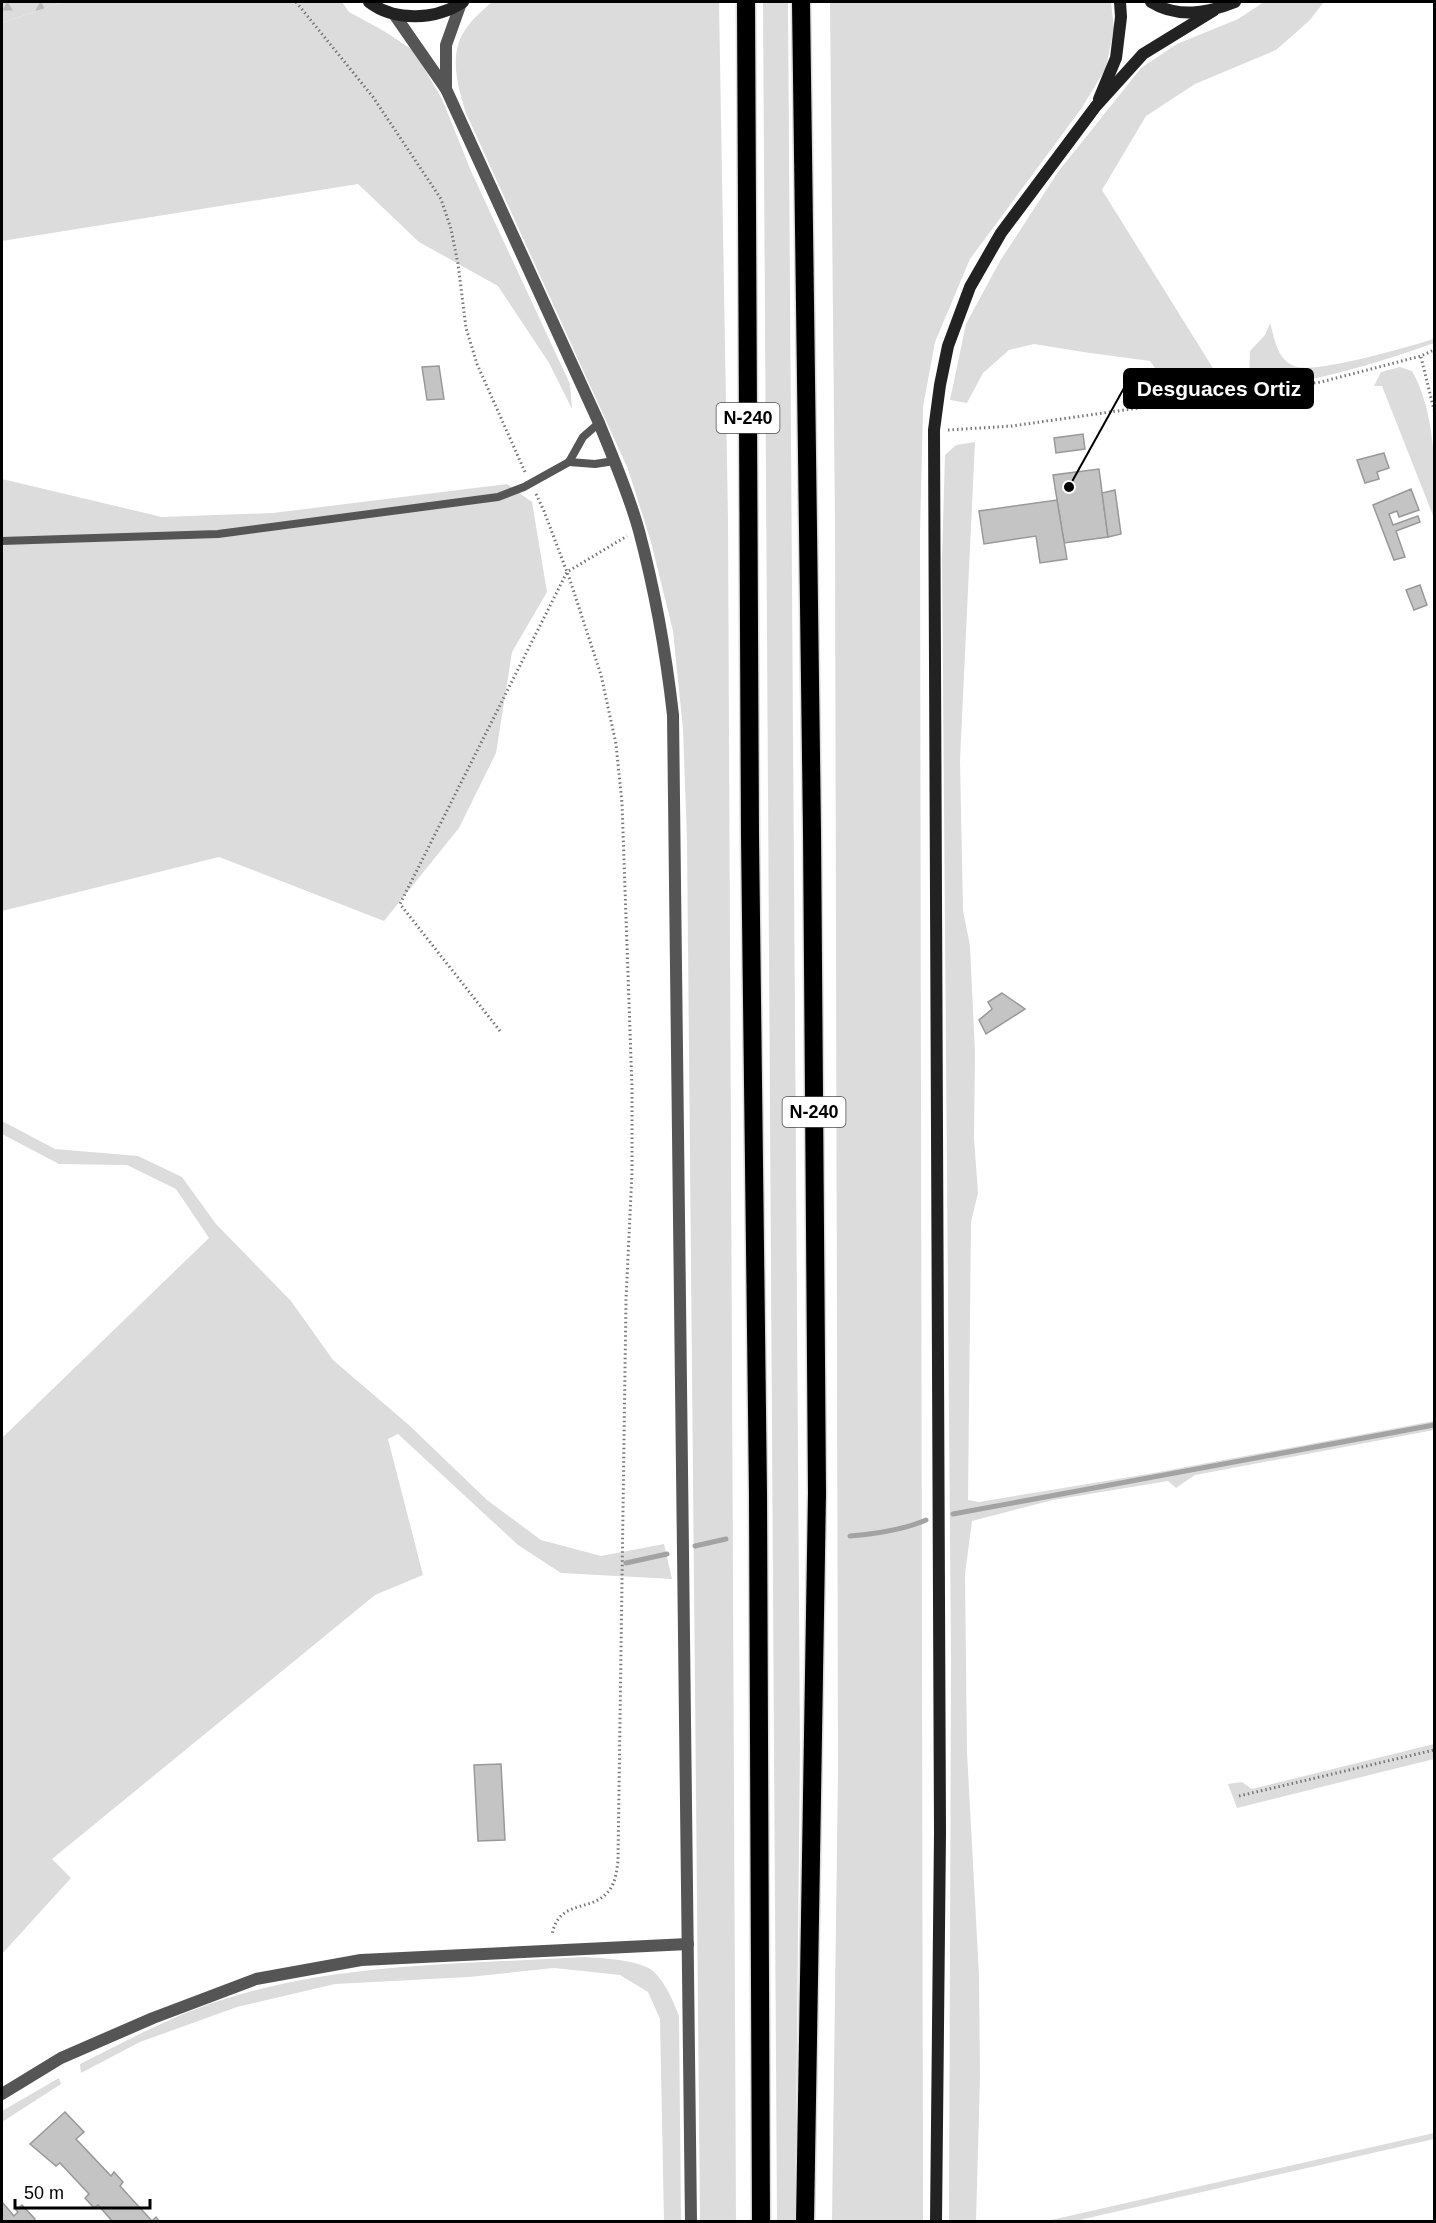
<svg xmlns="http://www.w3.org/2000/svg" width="1436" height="2223" viewBox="0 0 1436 2223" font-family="Helvetica,sans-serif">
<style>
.grass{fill:#dcdcdc}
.forest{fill:url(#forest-firs)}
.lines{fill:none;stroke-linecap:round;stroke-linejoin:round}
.stream{stroke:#a3a3a3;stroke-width:5}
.building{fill:#c4c4c4;stroke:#999;stroke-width:1.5}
.highway-casing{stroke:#dbdbdb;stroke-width:21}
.path{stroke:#777;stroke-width:3;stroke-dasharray:1.5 3;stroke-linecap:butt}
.lane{stroke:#555;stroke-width:8}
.street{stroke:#555;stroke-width:12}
.secondary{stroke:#222;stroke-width:12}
.highway{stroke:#000;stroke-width:18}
.labels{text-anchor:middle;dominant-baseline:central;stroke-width:6;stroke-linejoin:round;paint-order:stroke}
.shield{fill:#fff;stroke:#4c4c4c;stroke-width:1.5}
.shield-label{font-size:18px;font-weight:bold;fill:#000}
.leader{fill:none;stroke:#000;stroke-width:2}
.callout-dot{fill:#000;stroke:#fff;stroke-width:2}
.callout{fill:#000;stroke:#000;stroke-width:2}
.callout-label{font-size:21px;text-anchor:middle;font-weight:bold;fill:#fff}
</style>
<defs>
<pattern id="forest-firs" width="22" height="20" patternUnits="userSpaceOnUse" patternTransform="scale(1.5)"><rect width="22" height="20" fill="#dcdcdc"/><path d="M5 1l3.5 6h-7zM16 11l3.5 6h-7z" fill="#bbb"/></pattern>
</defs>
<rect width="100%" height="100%" fill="#fff"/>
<g class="grass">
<polygon points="63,2 342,2 349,12 384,31 414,51 442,99 471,171 570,384 572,409 549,363 498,286 419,242 358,184 2,241 2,23"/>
<path d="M492 2H719L728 519 736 2221H700L687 840 683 729 673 631 651 542 628 469 466 113C458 87 448 55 465 30 472 19 483 10 492 2Z"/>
<polygon points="763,2 788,2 800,1749 795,2222 777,2221"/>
<polygon points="830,2 1111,2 1114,28 1106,68 1081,109 970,259 935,342 923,407 920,534 923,2222 832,2221 838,1771 835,527"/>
<path d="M1264 2H1324L1309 21 1276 50 1195 84 1146 116 1102 190 1216 373 1228 383 1249 378 1250 351 1265 335 1270 323C1275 339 1276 358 1294 366 1314 375 1410 346 1434 339V343C1376 364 1313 382 1251 390 1224 393 1196 396 1169 399L1166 384 1150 361 1083 352 1034 344 1009 350 983 373 967 403 950 400 966 324 1000 261 1058 172 1141 68 1177 44 1238 19Z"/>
<path d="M1400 367 1412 371C1436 414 1435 468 1434 518L1382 386H1374L1381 372Z"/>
<polygon points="975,442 960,760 963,910 970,946 975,1053 974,1138 978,1193 971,1222 968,1500 979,1502 1148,1474 1434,1421 1434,1430 1195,1475 1176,1488 1168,1481 1053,1500 972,1521 965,1574 967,1752 979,1975 980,2077 976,2221 949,2222 951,1662 942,559 945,455 956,445"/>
<polygon points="2,479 162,517 273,513 507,484 532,502 547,592 512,652 496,753 459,828 384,921 219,857 2,911"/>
<polygon points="2,1121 55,1149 138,1156 182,1177 216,1224 291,1301 333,1360 410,1426 487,1500 541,1540 601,1556 664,1544 672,1579 561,1573 518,1545 398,1434 388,1439 423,1575 375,1595 52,1859 71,1878 2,1954 2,1438 209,1238 176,1189 127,1165 59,1164 2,1134"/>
<polygon points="1434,1744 1434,1759 1237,1808 1228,1784 1242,1782 1252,1789"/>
<path d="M584 1957C602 1958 640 1960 653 1971 666 1983 673 2001 679 2016L681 2221H664L660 2019 648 1992 620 1975 554 1968 469 1977 335 1984 237 2007 140 2042 81 2073 80 2064C119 2045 158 2023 199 2008 321 1962 456 1965 584 1957Z"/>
<polygon points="59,2078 61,2084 2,2122 2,2111"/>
<polygon points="1434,2133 1434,2139 1075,2221 1047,2221"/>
</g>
<polygon class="forest" points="2,2 63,2 2,23"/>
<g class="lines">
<g class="stream">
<polyline points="953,1514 1434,1425"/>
<path d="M850 1536C875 1534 903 1530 926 1520"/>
<polyline points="695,1546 726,1539"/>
<polyline points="626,1563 667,1554"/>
</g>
</g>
<g class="building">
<polygon points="439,366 444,399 427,400 422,367"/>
<polygon points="1083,434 1085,449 1056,453 1054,438"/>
<polygon points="1384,453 1389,468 1377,472 1379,479 1365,483 1357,460"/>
<polygon points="1099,469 1108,537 1064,543 1053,475"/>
<polygon points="1411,489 1419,510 1399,517 1397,511 1389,514 1393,525 1418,516 1420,522 1396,531 1405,557 1394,560 1373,505"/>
<polygon points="1115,490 1121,534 1108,537 1102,493"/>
<polygon points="1057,500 1067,559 1040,563 1036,536 984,544 979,511"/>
<polygon points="1420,585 1427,605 1414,610 1406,590"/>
<polygon points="1002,993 1025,1009 986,1034 979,1020 992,1009 988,1002"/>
<polygon points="501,1764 505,1840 478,1841 474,1765"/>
<polygon points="65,2112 84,2132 76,2139 111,2176 114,2172 123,2182 120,2186 152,2221 156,2217 160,2222 113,2222 98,2205 94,2208 85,2198 89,2194 60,2163 56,2166 30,2144"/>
<polygon points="2,2202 14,2216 18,2212 16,2210 22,2205 35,2219 34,2222 2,2222"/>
</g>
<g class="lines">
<g class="highway-casing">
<g id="highway">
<polyline points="746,2 750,835 758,1494 761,2222"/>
<polyline points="801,2 812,831 817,1493 805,2222"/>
</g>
</g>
<g class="path">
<polyline points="296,2 373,97 441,199 451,229 458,264 466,328 477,364 525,472"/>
<polyline points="1421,357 1434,410"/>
<polyline points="948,430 1012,426 1321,382 1421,356 1434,350"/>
<path d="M536 494 544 511 570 580 601 675 616 744 622 803 632 1088V1172L626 1300 618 1861C617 1869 616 1877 613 1884 598 1916 559 1895 552 1935"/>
<polyline points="500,1031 400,904 567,572 627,536"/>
<polyline points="1239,1796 1434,1750"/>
</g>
<g class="lane">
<polyline points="569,462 595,464 614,461"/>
<polyline points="2,541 218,534 498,497 524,487 569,462 583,437 599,423"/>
</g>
<g class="street">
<path d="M394 14 446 89 599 423C613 458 629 494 639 531 655 591 666 653 673 715L691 2222"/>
<polyline points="446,89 446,45 461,3"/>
<polyline points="2,2094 61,2058 153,2018 256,1979 361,1960 688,1944"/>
</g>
<g class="secondary">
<path d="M369 2C395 22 436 20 463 2"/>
<path d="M1151 2C1178 19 1208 13 1235 2"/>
<polyline points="1099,99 1116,58 1121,17 1120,2"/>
<polyline points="936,2222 940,1833 934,430 940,385 948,346 970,287 1001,233 1096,106 1143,54 1213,11"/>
</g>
<use href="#highway" class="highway"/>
</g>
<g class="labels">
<g class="shield">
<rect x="716.5" y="403" width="63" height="30" rx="4.5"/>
<rect x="782.5" y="1097" width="63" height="30" rx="4.5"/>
</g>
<g class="shield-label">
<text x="748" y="418">N-240</text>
<text x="814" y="1112">N-240</text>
</g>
</g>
<path class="leader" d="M1069 487L1124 388"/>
<circle class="callout-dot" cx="1069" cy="487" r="6"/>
<rect class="callout" x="1124" y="369" width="189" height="39" rx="6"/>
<g class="callout-label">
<text x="1219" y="396">Desguaces Ortiz</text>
</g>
<rect width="1436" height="2223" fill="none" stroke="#000000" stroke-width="6"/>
<path d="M15 2199v9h135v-9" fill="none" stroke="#000000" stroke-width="3"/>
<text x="24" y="2199" font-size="18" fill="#000000" stroke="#ffffff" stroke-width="4.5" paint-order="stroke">50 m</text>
</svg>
